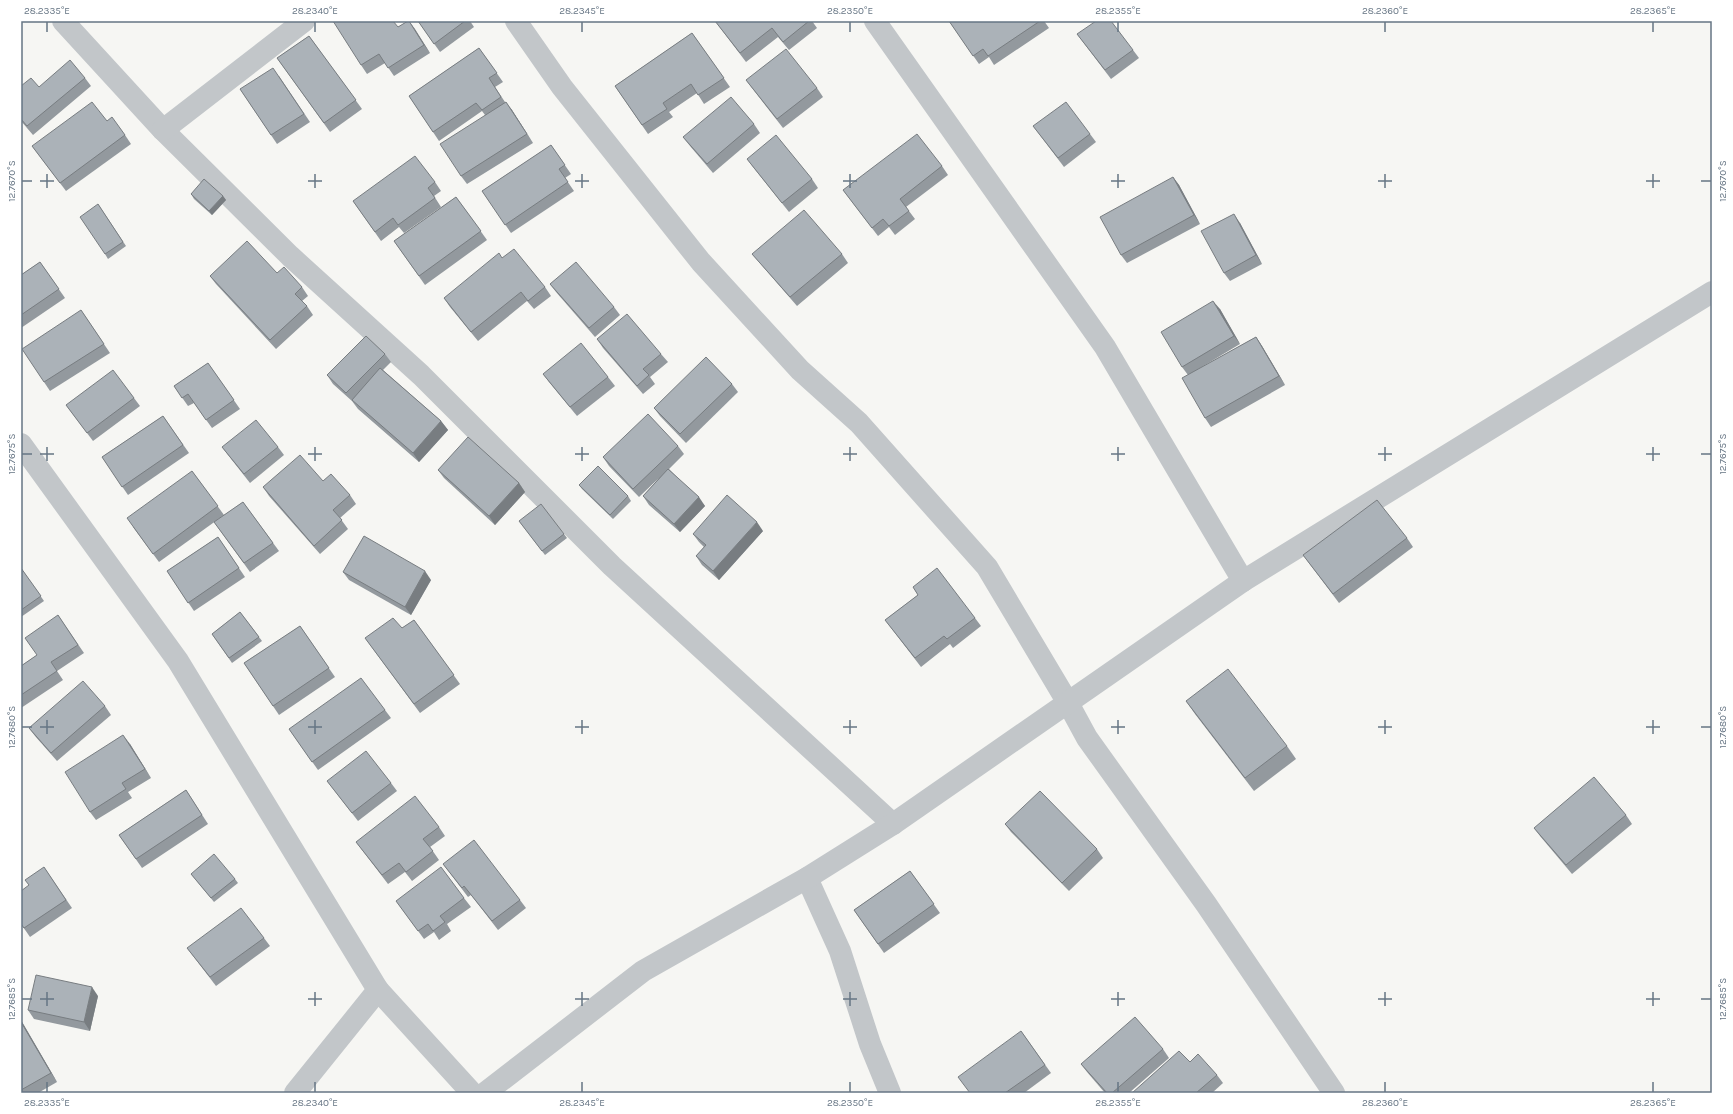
<svg xmlns="http://www.w3.org/2000/svg" width="1733" height="1114" viewBox="0 0 1733 1114" font-family="Karla,sans-serif">
<style>
.lines{fill:none;stroke-linecap:round;stroke-linejoin:round}
.street{stroke:#c2c6c9;stroke-width:22}
.wall{fill:#93999e}
.shaded-wall{fill:#787d81}
.building{fill:#abb2b8;stroke:#787d81}
.ticks{fill:none;stroke:#667584;stroke-width:1.5}
.neatline{fill:none;stroke:#667584;stroke-width:1.5}
.ticks-label{font-size:10px;text-anchor:middle;fill:#667584}
</style>
<rect width="100%" height="100%" fill="#f6f6f3"/>
<g class="lines">
<g class="street">
<polyline points="63,21 163,130 290,256 421,375 612,566 893,824"/>
<polyline points="516,21 562,87 701,262 800,370 859,423 987,567 1068,703 1087,738 1206,904 1334,1093"/>
<polyline points="875,21 1105,347 1243,581"/>
<polyline points="163,130 304,21"/>
<polyline points="21,444 178,661 378,990 295,1093"/>
<polyline points="807,878 840,951 870,1044 890,1093"/>
<polyline points="378,990 472,1093"/>
<polyline points="485,1093 643,971 807,878 893,824 1243,581 1712,292"/>
</g>
</g>
<g class="wall">
<polygon points="409,21 430,53 394,76 385,63 367,74 361,65 398,27"/>
<polygon points="418,21 470,21 474,27 440,52"/>
<polygon points="715,21 812,21 817,28 789,50 778,37 746,62"/>
<polygon points="949,21 1044,21 1049,28 994,65 989,57 979,64"/>
<polygon points="692,33 730,87 704,104 697,93 669,112 673,117 648,134 615,86"/>
<polygon points="1077,34 1133,50 1139,58 1111,79"/>
<polygon points="309,36 362,109 330,132 277,58"/>
<polygon points="479,48 503,82 495,87 505,102 512,110 533,143 467,184 461,176 485,115 482,111 439,141 409,96"/>
<polygon points="279,76 310,122 277,144 240,89"/>
<polygon points="85,78 91,86 33,135 21,121 21,86 39,87"/>
<polygon points="746,80 817,88 823,97 783,128 752,88"/>
<polygon points="107,121 125,135 131,144 66,191 32,146"/>
<polygon points="754,124 760,133 713,173 690,146 683,137"/>
<polygon points="1033,126 1090,134 1096,142 1064,167"/>
<polygon points="551,145 571,174 565,178 574,191 511,233 482,191"/>
<polygon points="747,159 812,179 818,188 789,212 753,167"/>
<polygon points="942,166 948,175 906,207 915,219 895,235 889,227 878,236 843,190"/>
<polygon points="1173,177 1179,185 1200,224 1127,263 1121,255"/>
<polygon points="435,182 441,191 434,196 441,207 404,233 399,227 381,241 353,201"/>
<polygon points="191,194 223,196 226,200 212,215 194,199"/>
<polygon points="456,197 487,240 425,285 394,241"/>
<polygon points="98,204 126,246 108,259 105,254"/>
<polygon points="1240,223 1262,264 1230,281 1224,273"/>
<polygon points="752,254 842,254 848,263 797,306 759,262"/>
<polygon points="502,258 545,287 551,296 534,309 527,301 478,341 450,307 444,298"/>
<polygon points="40,262 65,298 21,328 21,275"/>
<polygon points="277,273 302,287 308,296 302,301 307,306 313,315 276,349 216,284 210,276"/>
<polygon points="550,284 614,307 620,315 595,337 556,292"/>
<polygon points="1220,309 1240,344 1195,371 1256,337 1262,346 1285,385 1211,427 1205,418 1188,375 1182,367"/>
<polygon points="81,310 110,353 50,391 44,382"/>
<polygon points="597,339 661,354 668,362 650,377 655,384 643,394 603,348"/>
<polygon points="385,354 391,362 383,370 441,421 448,430 419,462 358,409 352,401 333,384 327,375"/>
<polygon points="208,363 240,409 212,428 194,403 188,406 174,386"/>
<polygon points="543,374 608,377 615,386 577,416 549,382"/>
<polygon points="732,384 738,392 686,443 660,416 654,408"/>
<polygon points="134,398 140,406 93,441 66,405"/>
<polygon points="163,416 189,453 128,495 102,457"/>
<polygon points="678,446 684,454 669,469 705,506 680,532 649,505 643,496 659,478 639,497 609,466 603,457"/>
<polygon points="222,447 278,447 284,455 250,483 228,455"/>
<polygon points="438,470 519,483 525,492 495,525 444,478"/>
<polygon points="192,471 224,515 159,562 133,527"/>
<polygon points="323,481 350,495 356,504 340,518 348,529 320,554 269,496 263,487"/>
<polygon points="579,485 628,496 631,501 613,519 582,489"/>
<polygon points="243,502 279,551 250,572 214,522"/>
<polygon points="519,521 564,534 567,538 545,555"/>
<polygon points="763,531 719,580 702,565 696,556 704,547 699,542 693,534"/>
<polygon points="218,537 245,577 194,611 167,571"/>
<polygon points="1407,538 1413,547 1339,603 1303,555"/>
<polygon points="21,568 44,601 21,617"/>
<polygon points="343,572 431,580 411,615 349,580"/>
<polygon points="913,587 975,618 981,626 953,648 950,644 921,667 885,620 918,595"/>
<polygon points="240,612 262,641 232,663 212,634"/>
<polygon points="58,615 84,653 57,671 63,680 21,708 21,666 37,655"/>
<polygon points="414,620 460,684 420,713 365,638 402,628"/>
<polygon points="300,626 335,677 279,715 244,663"/>
<polygon points="1186,701 1287,746 1296,759 1254,791 1195,714"/>
<polygon points="105,706 111,715 57,761 35,736 29,728"/>
<polygon points="385,710 391,718 318,770 289,729"/>
<polygon points="130,744 151,778 128,792 132,798 96,820 90,812"/>
<polygon points="327,781 391,783 397,791 358,821"/>
<polygon points="186,790 208,824 142,868 119,835"/>
<polygon points="1626,815 1632,824 1572,874 1540,836 1534,828"/>
<polygon points="1005,824 1097,849 1103,858 1069,891 1011,832"/>
<polygon points="439,827 445,836 430,847 439,860 412,881 405,872 388,884 356,842"/>
<polygon points="443,864 520,900 526,908 498,930 471,895 468,897"/>
<polygon points="44,867 72,908 30,937 21,924 29,885"/>
<polygon points="910,871 940,913 884,953 854,910"/>
<polygon points="191,874 235,879 238,883 214,902"/>
<polygon points="464,898 471,907 447,924 451,931 439,940 434,932 424,939 396,901"/>
<polygon points="264,938 270,946 216,986 187,948"/>
<polygon points="98,996 90,1031 34,1019 28,1010"/>
<polygon points="21,1020 57,1082 38,1093 21,1093"/>
<polygon points="1021,1031 1051,1073 1024,1093 970,1093"/>
<polygon points="1163,1049 1169,1058 1129,1093 1105,1093 1087,1072 1081,1064"/>
<polygon points="1217,1075 1223,1083 1212,1093 1132,1093"/>
</g>
<g class="shaded-wall">
<polygon points="409,21 415,29 430,53 424,45"/>
<polygon points="506,102 512,110 533,143 527,134"/>
<polygon points="1173,177 1179,185 1200,224 1194,215"/>
<polygon points="223,196 226,200 212,215 209,211"/>
<polygon points="1234,214 1240,223 1262,264 1256,255"/>
<polygon points="1213,301 1220,309 1240,344 1234,336"/>
<polygon points="1256,337 1262,346 1285,385 1279,376"/>
<polygon points="441,421 448,430 419,462 413,453"/>
<polygon points="519,483 525,492 495,525 489,516"/>
<polygon points="699,497 705,506 680,532 674,524"/>
<polygon points="757,522 763,531 719,580 713,571"/>
<polygon points="425,571 431,580 411,615 405,607"/>
<polygon points="123,735 130,744 151,778 145,769"/>
<polygon points="92,987 98,996 90,1031 84,1022"/>
<polygon points="21,1020 22,1022 57,1082 51,1073 21,1022"/>
</g>
<g class="building">
<polygon points="333,21 393,21 398,27 408,21 409,21 424,45 388,68 379,54 361,65"/>
<polygon points="418,21 465,21 434,44"/>
<polygon points="715,21 809,21 783,42 772,28 740,53"/>
<polygon points="949,21 1040,21 988,56 983,49 973,56"/>
<polygon points="1096,21 1111,21 1133,50 1105,70 1077,34"/>
<polygon points="692,33 724,78 698,95 691,84 663,103 667,109 642,125 615,86"/>
<polygon points="309,36 356,100 324,123 277,58"/>
<polygon points="479,48 497,73 489,78 501,97 482,110 476,103 433,132 409,96"/>
<polygon points="786,49 817,88 777,119 746,80"/>
<polygon points="70,60 85,78 27,126 21,119 21,86 31,78 39,87"/>
<polygon points="273,68 304,114 271,135 240,89"/>
<polygon points="731,97 754,124 707,164 683,137"/>
<polygon points="92,102 107,121 112,117 125,135 60,183 32,146"/>
<polygon points="506,102 527,134 461,176 440,144"/>
<polygon points="1066,102 1090,134 1058,158 1033,126"/>
<polygon points="917,134 942,166 900,199 909,211 889,226 883,219 872,228 843,190"/>
<polygon points="776,135 812,179 782,203 747,159"/>
<polygon points="551,145 565,165 559,169 568,182 505,225 482,191"/>
<polygon points="415,156 435,182 428,188 435,198 398,225 393,218 375,232 353,201"/>
<polygon points="1173,177 1194,215 1121,255 1100,217"/>
<polygon points="204,179 223,196 209,211 191,194"/>
<polygon points="456,197 481,231 419,276 394,241"/>
<polygon points="98,204 123,242 105,254 80,217"/>
<polygon points="804,210 842,254 790,297 752,254"/>
<polygon points="1234,214 1256,255 1224,273 1201,231"/>
<polygon points="247,241 277,273 284,267 302,287 295,294 307,306 270,340 210,276"/>
<polygon points="514,249 545,287 528,301 521,292 471,332 444,298 499,253 502,258"/>
<polygon points="40,262 59,289 21,315 21,275"/>
<polygon points="576,262 614,307 589,328 550,284"/>
<polygon points="1213,301 1234,336 1182,367 1161,332"/>
<polygon points="81,310 104,344 44,382 22,349"/>
<polygon points="627,314 661,354 643,369 649,375 637,386 597,339"/>
<polygon points="366,336 385,354 346,393 327,375"/>
<polygon points="1256,337 1279,376 1205,418 1182,378"/>
<polygon points="581,343 608,377 570,407 543,374"/>
<polygon points="706,357 732,384 680,434 654,408"/>
<polygon points="208,363 234,400 206,420 188,394 182,398 174,386"/>
<polygon points="380,368 441,421 413,453 352,400"/>
<polygon points="113,370 134,398 87,433 66,405"/>
<polygon points="648,414 678,446 633,489 603,457"/>
<polygon points="163,416 183,445 122,487 102,457"/>
<polygon points="256,420 278,447 244,474 222,447"/>
<polygon points="468,437 519,483 489,516 438,470"/>
<polygon points="300,455 323,481 331,474 350,495 333,510 342,520 314,546 263,487"/>
<polygon points="598,466 628,496 610,515 579,485"/>
<polygon points="668,469 699,497 674,524 643,496"/>
<polygon points="192,471 218,506 153,554 127,518"/>
<polygon points="727,495 757,522 713,571 696,556 706,545 693,534"/>
<polygon points="1377,500 1407,538 1333,594 1303,555"/>
<polygon points="243,502 273,543 244,563 214,522"/>
<polygon points="541,504 564,534 542,551 519,521"/>
<polygon points="364,536 425,571 405,607 343,572"/>
<polygon points="218,537 239,568 188,603 167,571"/>
<polygon points="21,568 41,596 21,610"/>
<polygon points="937,568 975,618 947,639 944,636 915,658 885,620 918,595 913,587"/>
<polygon points="240,612 259,637 229,658 212,634"/>
<polygon points="58,615 78,645 51,662 57,671 21,695 21,666 37,655 25,638"/>
<polygon points="393,618 402,628 414,620 454,675 414,704 365,638"/>
<polygon points="300,626 329,668 273,706 244,663"/>
<polygon points="1228,669 1287,746 1245,778 1186,701"/>
<polygon points="361,678 385,710 312,762 289,729"/>
<polygon points="83,681 105,706 51,753 29,728"/>
<polygon points="123,735 145,769 122,783 126,789 90,812 65,772"/>
<polygon points="366,751 391,783 352,813 327,781"/>
<polygon points="1594,777 1626,815 1566,865 1534,828"/>
<polygon points="186,790 202,815 136,859 119,835"/>
<polygon points="1040,791 1097,849 1062,883 1005,824"/>
<polygon points="415,796 439,827 423,839 433,851 406,872 399,863 382,875 356,842"/>
<polygon points="474,840 520,900 492,921 464,886 462,888 443,864"/>
<polygon points="214,854 235,879 211,898 191,874"/>
<polygon points="44,867 66,900 24,928 21,924 21,891 29,885 25,880"/>
<polygon points="441,867 464,898 440,916 445,922 433,931 428,924 418,931 396,901"/>
<polygon points="910,871 934,904 878,944 854,910"/>
<polygon points="241,908 264,938 210,977 187,948"/>
<polygon points="36,975 92,987 84,1022 28,1010"/>
<polygon points="1135,1017 1163,1049 1112,1093 1107,1093 1081,1064"/>
<polygon points="21,1022 51,1073 21,1090"/>
<polygon points="1021,1031 1045,1065 1005,1093 970,1093 958,1077"/>
<polygon points="1179,1051 1190,1062 1198,1054 1217,1075 1196,1093 1132,1093"/>
</g>
<path class="ticks" d="M47 22V32M315 22V32M582 22V32M850 22V32M1118 22V32M1385 22V32M1653 22V32M47 174V188M315 174V188M582 174V188M850 174V188M1118 174V188M1385 174V188M1653 174V188M22 181H32M40 181H54M308 181H322M575 181H589M843 181H857M1111 181H1125M1378 181H1392M1646 181H1660M1701 181H1711M47 447V461M315 447V461M582 447V461M850 447V461M1118 447V461M1385 447V461M1653 447V461M22 454H32M40 454H54M308 454H322M575 454H589M843 454H857M1111 454H1125M1378 454H1392M1646 454H1660M1701 454H1711M47 720V734M315 720V734M582 720V734M850 720V734M1118 720V734M1385 720V734M1653 720V734M22 727H32M40 727H54M308 727H322M575 727H589M843 727H857M1111 727H1125M1378 727H1392M1646 727H1660M1701 727H1711M47 992V1006M315 992V1006M582 992V1006M850 992V1006M1118 992V1006M1385 992V1006M1653 992V1006M22 999H32M40 999H54M308 999H322M575 999H589M843 999H857M1111 999H1125M1378 999H1392M1646 999H1660M1701 999H1711M47 1082V1092M315 1082V1092M582 1082V1092M850 1082V1092M1118 1082V1092M1385 1082V1092M1653 1082V1092"/>
<rect width="1733" height="1114" fill="none" stroke="#ffffff" stroke-width="44"/>
<rect x="22" y="22" width="1689" height="1070" class="neatline"/>
<g class="ticks-label">
<text x="47" y="14">28.2335°E</text>
<text x="315" y="14">28.2340°E</text>
<text x="582" y="14">28.2345°E</text>
<text x="850" y="14">28.2350°E</text>
<text x="1118" y="14">28.2355°E</text>
<text x="1385" y="14">28.2360°E</text>
<text x="1653" y="14">28.2365°E</text>
<text transform="translate(11 181) rotate(-90)" y="4">12.7670°S</text>
<text transform="translate(1722 181) rotate(-90)" y="4">12.7670°S</text>
<text transform="translate(11 454) rotate(-90)" y="4">12.7675°S</text>
<text transform="translate(1722 454) rotate(-90)" y="4">12.7675°S</text>
<text transform="translate(11 727) rotate(-90)" y="4">12.7680°S</text>
<text transform="translate(1722 727) rotate(-90)" y="4">12.7680°S</text>
<text transform="translate(11 999) rotate(-90)" y="4">12.7685°S</text>
<text transform="translate(1722 999) rotate(-90)" y="4">12.7685°S</text>
<text x="47" y="1106">28.2335°E</text>
<text x="315" y="1106">28.2340°E</text>
<text x="582" y="1106">28.2345°E</text>
<text x="850" y="1106">28.2350°E</text>
<text x="1118" y="1106">28.2355°E</text>
<text x="1385" y="1106">28.2360°E</text>
<text x="1653" y="1106">28.2365°E</text>
</g>
</svg>
